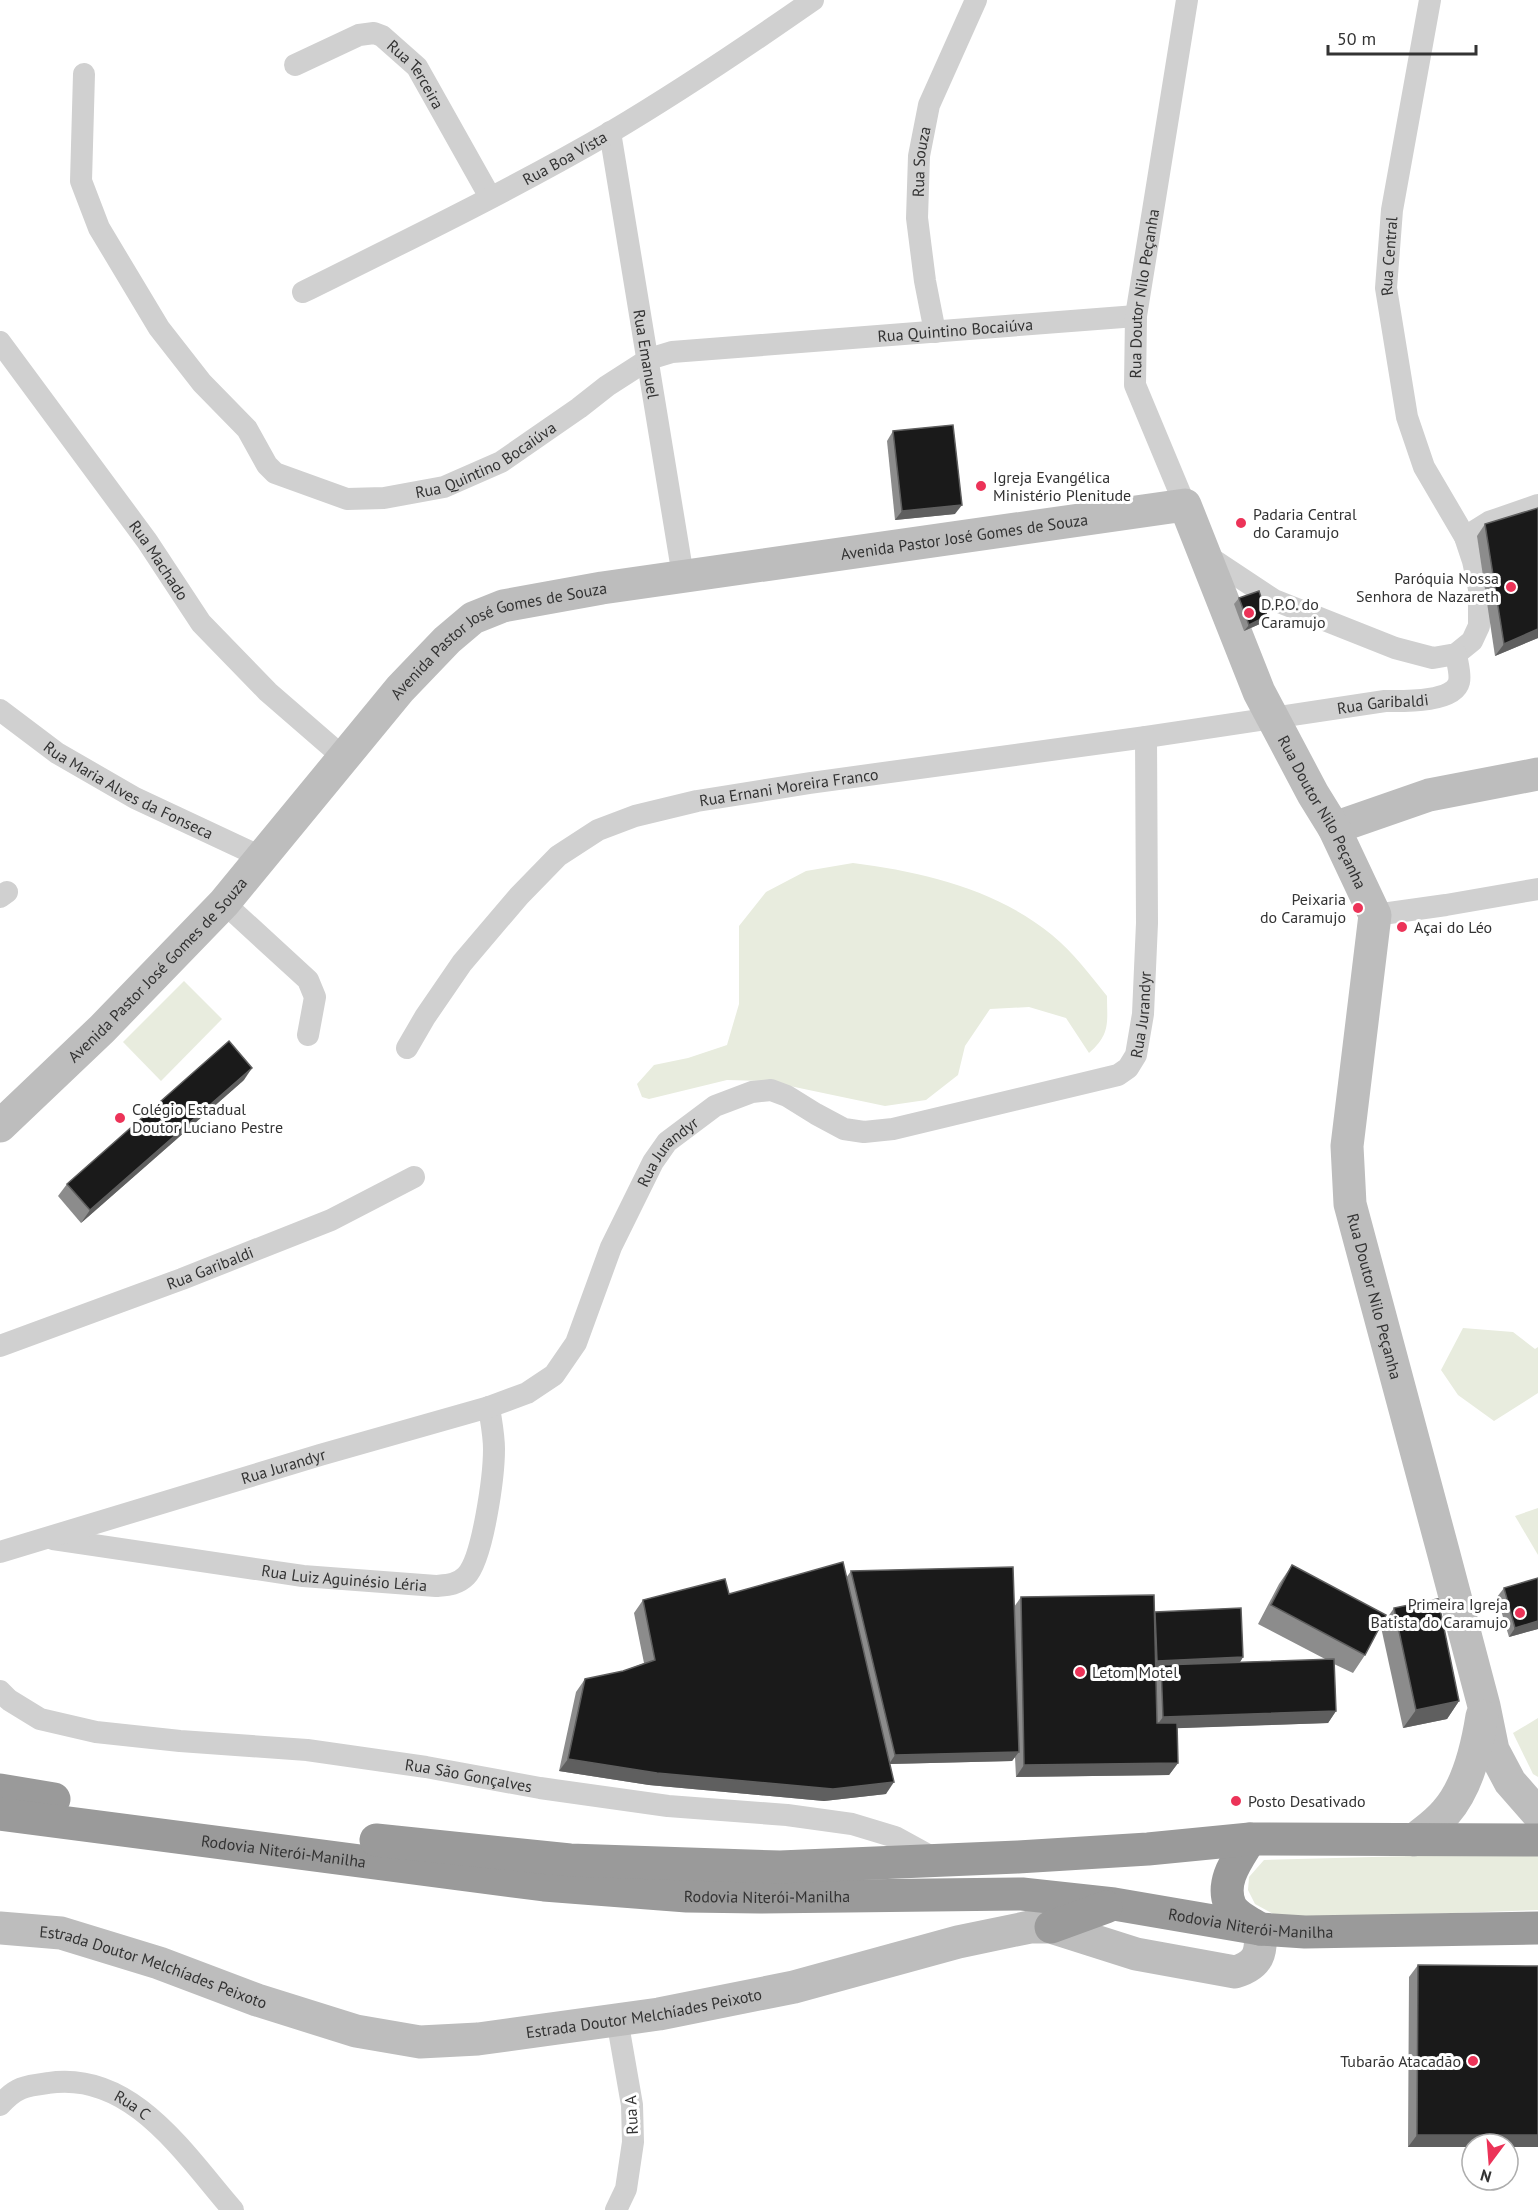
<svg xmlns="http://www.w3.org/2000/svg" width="1538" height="2210" viewBox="0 0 1538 2210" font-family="'PT Sans',sans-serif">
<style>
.green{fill:#e8ecde}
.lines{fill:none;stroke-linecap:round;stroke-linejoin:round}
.street{stroke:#d0d0d0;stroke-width:22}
.secondary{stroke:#bdbdbd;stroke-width:33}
.highway{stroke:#9a9a9a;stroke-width:33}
.wall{fill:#8c8c8c}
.shaded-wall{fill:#5f5f5f}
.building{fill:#1a1a1a;stroke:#5f5f5f;stroke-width:1.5}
.poi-dot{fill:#ec3358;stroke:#fff;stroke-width:2}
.labels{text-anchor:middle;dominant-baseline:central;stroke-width:6;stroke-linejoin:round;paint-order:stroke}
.street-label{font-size:16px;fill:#333;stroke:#fff}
.poi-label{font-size:16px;fill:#333;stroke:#fff;text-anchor:start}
</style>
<rect width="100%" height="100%" fill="#fff"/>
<g class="green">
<path d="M853 863C923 872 996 889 1052 935 1073 952 1090 975 1107 996 1107 1022 1111 1034 1089 1053L1066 1018 1029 1007 990 1009 965 1046 958 1075 926 1100 885 1106 766 1081 727 1080 649 1099 642 1097 637 1084 654 1065 688 1058 727 1045 739 1004V926L766 892 806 871Z"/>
<polygon points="184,981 222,1019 161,1081 123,1042"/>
<polygon points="1463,1328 1513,1332 1535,1349 1538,1347 1538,1393 1494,1421 1458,1395 1441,1370"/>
<polygon points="1538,1508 1538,1555 1515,1516"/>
<polygon points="1538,1718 1538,1777 1533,1774 1513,1733"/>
<polygon points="1485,1854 1538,1854 1538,1910 1312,1918 1277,1916 1255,1904 1248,1890 1249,1877 1264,1860"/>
</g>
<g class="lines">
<g class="street">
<path id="s1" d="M295 65 359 35 374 33 382 36 417 67 490 197"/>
<path id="s2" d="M84 74 81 181 99 228 159 328 202 383 247 429 267 465 275 473 347 499 384 498 444 487 501 462 579 408 607 386 649 359 672 352 1136 316"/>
<path id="s3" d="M610 132 683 576"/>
<path id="s4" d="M303 292C406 241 511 190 611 132 680 91 747 46 813 0"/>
<path id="s5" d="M935 332 925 281 917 218 919 156 929 105 976 0"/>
<path id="s6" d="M0 342 147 541 201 623 268 692 343 757"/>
<path id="s7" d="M1185 505 1135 385 1136 316 1187 0"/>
<polyline points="1465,537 1489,522 1538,505"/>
<path id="s8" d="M1206 555 1274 600 1395 648 1433 658 1456 654 1472 641 1479 626V589L1473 561 1465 537 1424 467 1407 417 1386 288 1392 210 1430 0"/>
<path id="s9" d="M0 710 57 753 135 798 263 858"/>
<polyline points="0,897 7,892"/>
<polyline points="224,903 308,980 315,997 308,1035"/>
<polyline points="1375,915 1446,905 1538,889"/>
<path id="s10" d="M407 1048 425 1017 462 963 519 896 558 856 598 830 635 816 697 801 810 783 1146 737 1385 701C1401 701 1454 703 1459 682 1461 674 1457 662 1456 654"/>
<path id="s11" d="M0 1346 182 1279 331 1220 414 1177"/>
<path id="s12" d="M53 1539 303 1576 436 1586C447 1585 457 1585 466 1576 483 1559 494 1475 494 1449 494 1435 491 1421 489 1407"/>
<path id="s13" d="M0 1552 320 1455 489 1407 527 1393 554 1375 576 1343 611 1247 653 1162 667 1142 715 1106 752 1092 771 1090 787 1096 816 1114 844 1129 864 1132 893 1129 1118 1075 1128 1068 1136 1055 1143 1014 1147 923 1146 737"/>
<path id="s14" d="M0 1691 9 1700 40 1719 96 1732 180 1741 307 1750 426 1767 540 1788 668 1806 787 1815 852 1824 895 1837 937 1860"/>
<path id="s15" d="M0 2105C16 2087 25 2086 48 2083 132 2070 185 2155 233 2210"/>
<polyline points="616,2210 626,2189 633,2142 632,2105 617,2019"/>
</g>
<g class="secondary">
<polyline points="1334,828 1429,795 1538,774"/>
<path id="s16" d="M0 1126 102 1029 224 903 400 689 447 640 473 618 503 606 602 588 1185 505 1259 692 1313 794 1334 828 1375 915 1347 1146 1350 1204 1443 1551 1484 1706 1493 1750 1510 1782 1538 1814"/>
<path d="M1414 1840C1425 1831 1437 1823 1446 1812 1468 1787 1477 1748 1482 1716"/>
<path id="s17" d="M0 1928 61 1933 159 1963 257 2000 356 2031 420 2042 478 2039 659 2014 794 1987 958 1942 1030 1927H1051L1136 1954 1235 1972C1259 1965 1262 1953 1260 1929"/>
</g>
<g class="highway">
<polyline points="0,1790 54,1799"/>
<path id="s18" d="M0 1814 544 1885 687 1896 760 1897 1022 1894 1114 1904 1260 1929 1305 1932 1538 1928"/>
<path d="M1250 1839C1238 1859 1220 1881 1230 1905 1234 1915 1251 1923 1260 1929"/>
<polyline points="376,1840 570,1860 780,1867 1018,1857 1148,1849 1250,1839 1538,1840"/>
<polyline points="1051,1927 1106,1907"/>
</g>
</g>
<g class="wall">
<polygon points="893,431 955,514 895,520 887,441"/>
<polygon points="1485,524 1538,638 1495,656 1477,536"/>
<polygon points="1239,598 1262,623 1244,631 1234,604"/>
<polygon points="244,1080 81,1223 58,1196 67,1184"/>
<polygon points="1292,1565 1365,1655 1353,1673 1334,1664 1336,1711 1328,1723 1177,1728 1178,1763 1169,1775 1016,1777 1015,1757 1012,1761 890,1764 886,1794 824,1801 649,1785 559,1771 576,1692 585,1679 623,1671 644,1663 634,1613 643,1600 729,1594 846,1578 851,1571 1014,1607 1021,1597 1154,1612 1243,1657 1240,1662 1327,1660 1258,1624 1279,1584"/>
<polygon points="1504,1588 1538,1629 1509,1637 1497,1597"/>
<polygon points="1394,1608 1459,1701 1447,1719 1403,1728 1381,1627"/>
<polygon points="1418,1965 1538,1966 1538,2147 1508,2147 1508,2144 1408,2147 1409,1977"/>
</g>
<g class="shaded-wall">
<polygon points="962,505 955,514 895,520 902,511"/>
<polygon points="1267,616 1262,623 1244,631 1249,625"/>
<polygon points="1538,629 1538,638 1495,656 1504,644"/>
<polygon points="252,1068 244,1080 81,1223 90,1210"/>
<polygon points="1538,1621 1538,1629 1509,1637 1515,1628"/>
<polygon points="1243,1657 1237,1667 1161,1665 1157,1670 1150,1671 1157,1661"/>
<polygon points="1459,1701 1447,1719 1403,1728 1416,1710"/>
<polygon points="1336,1711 1328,1723 1154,1729 1163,1717"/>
<polygon points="1019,1752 1012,1761 889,1764 895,1755"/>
<polygon points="568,1759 894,1782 886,1794 824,1801 649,1785 559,1771"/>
<polygon points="1178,1763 1169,1775 1016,1777 1024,1765"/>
<polygon points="1417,2135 1538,2135 1538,2147 1508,2147 1508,2144 1472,2144 1472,2147 1408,2147"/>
</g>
<g class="building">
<polygon points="953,425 962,505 902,511 893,431"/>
<polygon points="1538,508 1538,629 1504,644 1485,524"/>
<polygon points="1259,591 1267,616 1249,625 1239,598"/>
<polygon points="229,1041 252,1068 90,1210 67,1184"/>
<polygon points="843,1562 894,1782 833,1789 657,1773 568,1759 585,1679 623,1671 655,1660 643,1600 725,1579 729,1594"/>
<polygon points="1292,1565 1386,1615 1365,1655 1271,1605"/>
<polygon points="1013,1567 1019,1752 895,1755 851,1571"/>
<polygon points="1538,1578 1538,1621 1515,1628 1504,1588"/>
<polygon points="1154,1595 1157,1723 1177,1723 1178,1763 1024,1765 1021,1597"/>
<polygon points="1438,1599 1459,1701 1416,1710 1394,1608"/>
<polygon points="1241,1608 1243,1657 1157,1661 1155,1612"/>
<polygon points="1334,1659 1336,1711 1163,1717 1161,1665"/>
<polygon points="1418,1965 1538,1966 1538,2135 1417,2135"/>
</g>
<g class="poi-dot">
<circle cx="981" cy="486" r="6"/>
<circle cx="1241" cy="523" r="6"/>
<circle cx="1511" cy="587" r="6"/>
<circle cx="1249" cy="613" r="6"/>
<circle cx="1358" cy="908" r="6"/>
<circle cx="1402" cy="927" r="6"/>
<circle cx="120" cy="1118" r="6"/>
<circle cx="1520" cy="1613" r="6"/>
<circle cx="1080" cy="1672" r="6"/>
<circle cx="1236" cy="1801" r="6"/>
<circle cx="1473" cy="2061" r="6"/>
</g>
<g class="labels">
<g class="street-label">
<text stroke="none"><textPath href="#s1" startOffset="146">Rua Terceira</textPath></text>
<text stroke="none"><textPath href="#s4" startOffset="294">Rua Boa Vista</textPath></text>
<text stroke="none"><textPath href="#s5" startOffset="172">Rua Souza</textPath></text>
<text stroke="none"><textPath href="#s8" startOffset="699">Rua Central</textPath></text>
<text stroke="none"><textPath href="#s7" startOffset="222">Rua Doutor Nilo Peçanha</textPath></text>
<text stroke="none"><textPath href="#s2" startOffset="1186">Rua Quintino Bocaiúva</textPath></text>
<text stroke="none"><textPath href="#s3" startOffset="225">Rua Emanuel</textPath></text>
<text stroke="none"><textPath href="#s2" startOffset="684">Rua Quintino Bocaiúva</textPath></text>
<text stroke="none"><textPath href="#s16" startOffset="1194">Avenida Pastor José Gomes de Souza</textPath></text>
<text stroke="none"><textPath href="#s6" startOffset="270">Rua Machado</textPath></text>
<text stroke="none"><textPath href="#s16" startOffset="708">Avenida Pastor José Gomes de Souza</textPath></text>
<text stroke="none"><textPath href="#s10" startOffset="1089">Rua Garibaldi</textPath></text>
<text stroke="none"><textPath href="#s9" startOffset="152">Rua Maria Alves da Fonseca</textPath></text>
<text stroke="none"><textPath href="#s10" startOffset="489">Rua Ernani Moreira Franco</textPath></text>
<text stroke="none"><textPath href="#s16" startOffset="1754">Rua Doutor Nilo Peçanha</textPath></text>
<text stroke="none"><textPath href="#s16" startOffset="222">Avenida Pastor José Gomes de Souza</textPath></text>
<text stroke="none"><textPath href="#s13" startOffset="1394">Rua Jurandyr</textPath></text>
<text stroke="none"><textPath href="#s13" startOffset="836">Rua Jurandyr</textPath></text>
<text stroke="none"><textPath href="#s11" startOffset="224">Rua Garibaldi</textPath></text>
<text stroke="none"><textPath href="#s16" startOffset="2256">Rua Doutor Nilo Peçanha</textPath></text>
<text stroke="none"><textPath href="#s13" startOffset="296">Rua Jurandyr</textPath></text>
<text stroke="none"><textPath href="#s12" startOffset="294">Rua Luiz Aguinésio Léria</textPath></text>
<text stroke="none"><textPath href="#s14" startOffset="482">Rua São Gonçalves</textPath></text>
<text stroke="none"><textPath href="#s18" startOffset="286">Rodovia Niterói-Manilha</textPath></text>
<text stroke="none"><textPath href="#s18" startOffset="772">Rodovia Niterói-Manilha</textPath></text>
<text stroke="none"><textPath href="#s18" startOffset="1258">Rodovia Niterói-Manilha</textPath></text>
<text stroke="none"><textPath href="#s17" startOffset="159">Estrada Doutor Melchíades Peixoto</textPath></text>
<text stroke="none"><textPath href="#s17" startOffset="663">Estrada Doutor Melchíades Peixoto</textPath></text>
<text stroke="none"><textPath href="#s15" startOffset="144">Rua C</textPath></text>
<text transform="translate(631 2115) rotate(-93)">Rua A</text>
</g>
<g class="poi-label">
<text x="993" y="477">Igreja Evangélica<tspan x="993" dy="18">Ministério Plenitude</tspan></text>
<text x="1253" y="514">Padaria Central<tspan x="1253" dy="18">do Caramujo</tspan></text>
<text x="1499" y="578" text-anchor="end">Paróquia Nossa<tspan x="1499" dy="18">Senhora de Nazareth</tspan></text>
<text x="1261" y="604">D.P.O. do<tspan x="1261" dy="18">Caramujo</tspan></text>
<text x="1346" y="899" text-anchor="end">Peixaria<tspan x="1346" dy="18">do Caramujo</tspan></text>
<text x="1414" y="927">Açai do Léo</text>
<text x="132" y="1109">Colégio Estadual<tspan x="132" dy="18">Doutor Luciano Pestre</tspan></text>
<text x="1508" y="1604" text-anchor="end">Primeira Igreja<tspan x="1508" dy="18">Batista do Caramujo</tspan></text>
<text x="1092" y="1672">Letom Motel</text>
<text x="1248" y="1801">Posto Desativado</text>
<text x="1461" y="2061" text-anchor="end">Tubarão Atacadão</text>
</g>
</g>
<g transform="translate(1490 2162) rotate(196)"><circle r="28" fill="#ffffff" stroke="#adadad" stroke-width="1.5"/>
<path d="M0-4.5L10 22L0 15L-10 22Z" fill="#ec3358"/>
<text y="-9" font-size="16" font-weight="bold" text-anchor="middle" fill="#333333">N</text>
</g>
<path d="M1328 45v9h148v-9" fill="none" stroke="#333333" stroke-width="3"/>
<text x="1337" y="45" font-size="18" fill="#333333" stroke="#ffffff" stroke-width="4.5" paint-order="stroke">50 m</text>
</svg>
